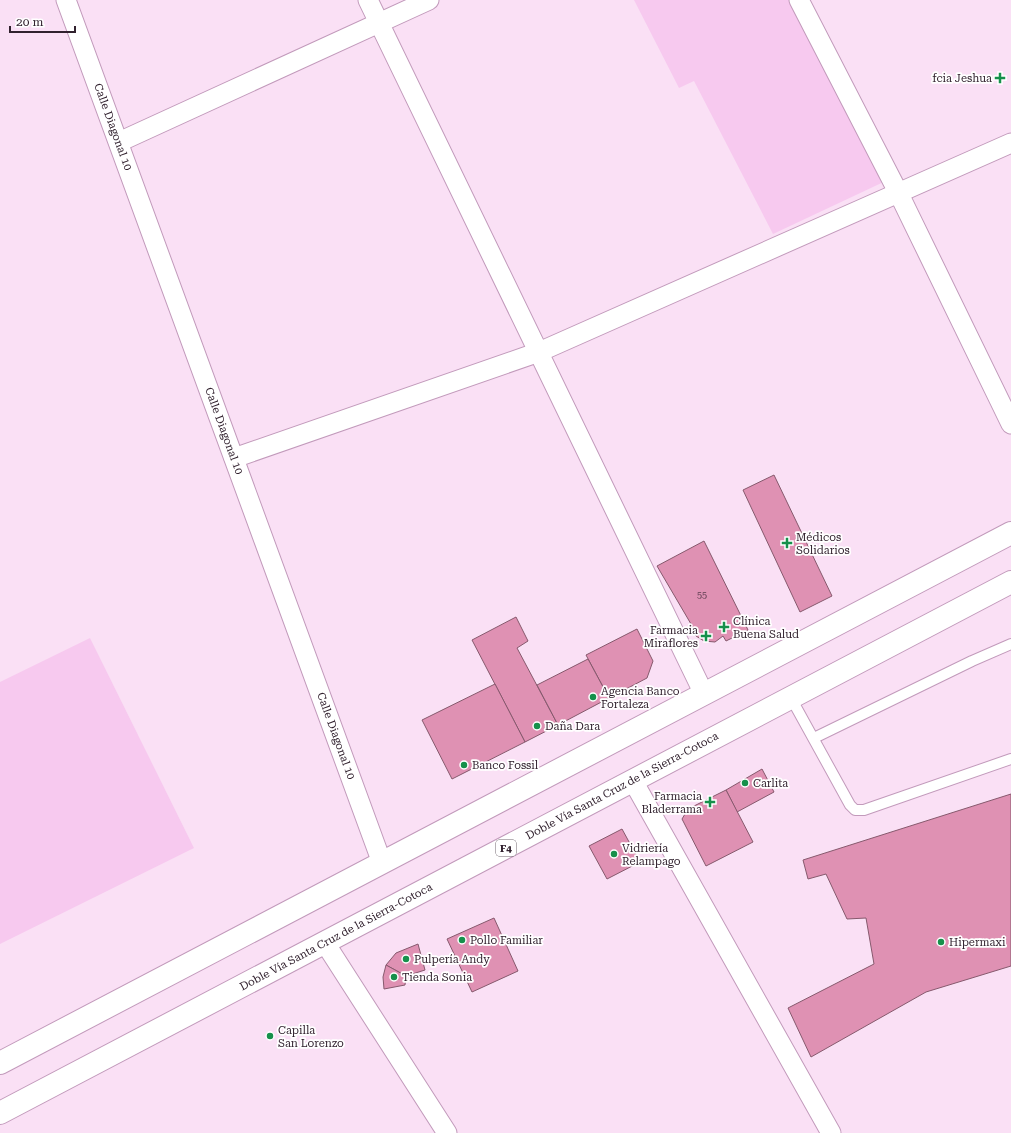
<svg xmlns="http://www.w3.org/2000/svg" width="1011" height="1133" viewBox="0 0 1011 1133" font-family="'Roboto Serif',serif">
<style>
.green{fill:#f7c9ef}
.building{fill:#df91b3;stroke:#86596d}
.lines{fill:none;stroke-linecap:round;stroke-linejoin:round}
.lane-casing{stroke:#c29abb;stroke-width:12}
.street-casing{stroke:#c29abb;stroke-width:21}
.highway-casing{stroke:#c29abb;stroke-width:24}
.lane{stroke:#fff;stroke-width:10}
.street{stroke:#fff;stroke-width:19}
.highway{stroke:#fff;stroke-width:22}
.poi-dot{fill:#16904b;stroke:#fff;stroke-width:1.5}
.labels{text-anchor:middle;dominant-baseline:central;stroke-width:3.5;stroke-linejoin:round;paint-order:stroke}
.number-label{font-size:9px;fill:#5c3d4f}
.shield{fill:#fff;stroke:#6f646d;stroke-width:1}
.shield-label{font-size:10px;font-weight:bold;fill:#31212e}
.poi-label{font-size:11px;fill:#31212e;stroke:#fff;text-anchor:start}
.street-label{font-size:11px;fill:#31212e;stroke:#fff}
</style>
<rect width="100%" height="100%" fill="#fae0f5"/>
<g class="green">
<polygon points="634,0 797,0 890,179 773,234 694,81 679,88"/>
<polygon points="90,638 194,848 0,944 0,682"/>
</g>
<g class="building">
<polygon points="774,475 832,596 800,612 743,490"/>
<polygon points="704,541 748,630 726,641 723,636 715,642 704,641 696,636 692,630 691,624 657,566"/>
<polygon points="516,617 528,641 517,648 558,725 525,742 472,640"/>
<polygon points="637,629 653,661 647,678 609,698 586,655"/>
<polygon points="588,659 609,698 558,725 537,685"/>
<polygon points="495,684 525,742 452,779 422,720"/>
<polygon points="762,769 774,792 737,812 726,790"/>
<polygon points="726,790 753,842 706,866 682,819 688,809"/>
<polygon points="1011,794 1011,966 926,992 811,1057 788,1008 874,964 866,918 847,919 826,874 808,879 803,860"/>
<polygon points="622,829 640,862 607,879 589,846"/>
<polygon points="494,918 518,971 472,992 447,939"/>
<polygon points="418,944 425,970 406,976 386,965 396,953"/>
<polygon points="386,965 406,976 405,985 384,989 383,977"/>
</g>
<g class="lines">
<g class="lane-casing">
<g id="lane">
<polyline points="791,698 850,805 855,810 864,810 1011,759"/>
<polyline points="814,738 972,661 1011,644"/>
</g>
</g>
<g class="street-casing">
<g id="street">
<polyline points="66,0 382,863"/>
<polyline points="368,0 704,694"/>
<polyline points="799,0 899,194 1011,424"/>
<polyline points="119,142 429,0"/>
<polyline points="234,458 539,352 1011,143"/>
<polyline points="633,781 831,1133"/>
<polyline points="325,943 447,1133"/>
</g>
</g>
<g class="highway-casing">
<g id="highway">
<polyline points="0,1063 1011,533"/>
<polyline points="0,1113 1011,582"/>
</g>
</g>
<use href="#lane" class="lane"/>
<use href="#street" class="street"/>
<use href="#highway" class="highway"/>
</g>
<g class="poi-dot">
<path d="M998 72h4v4h4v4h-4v4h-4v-4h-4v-4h4z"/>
<path d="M785 537h4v4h4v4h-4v4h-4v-4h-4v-4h4z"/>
<path d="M722 621h4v4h4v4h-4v4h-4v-4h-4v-4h4z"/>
<path d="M704 630h4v4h4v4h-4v4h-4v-4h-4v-4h4z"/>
<circle cx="593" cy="697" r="4"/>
<circle cx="537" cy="726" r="4"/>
<circle cx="464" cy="765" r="4"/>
<circle cx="745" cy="783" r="4"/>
<path d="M708 796h4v4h4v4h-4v4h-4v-4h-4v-4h4z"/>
<circle cx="614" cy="854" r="4"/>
<circle cx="462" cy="940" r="4"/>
<circle cx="941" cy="942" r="4"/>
<circle cx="406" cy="959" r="4"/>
<circle cx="394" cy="977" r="4"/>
<circle cx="270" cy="1036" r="4"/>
</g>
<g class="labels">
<g class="number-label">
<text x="702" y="595">55</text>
</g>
<rect class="shield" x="496" y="840" width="20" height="16" rx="3"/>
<g class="shield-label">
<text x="506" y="848">F4</text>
</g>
<g class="poi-label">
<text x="992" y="78" text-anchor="end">fcia Jeshua</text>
<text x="796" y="537">Médicos<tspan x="796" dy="13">Solidarios</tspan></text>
<text x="733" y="621">Clínica<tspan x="733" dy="13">Buena Salud</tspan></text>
<text x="698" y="630" text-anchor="end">Farmacia<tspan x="698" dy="13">Miraflores</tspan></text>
<text x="601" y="691">Agencia Banco<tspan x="601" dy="13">Fortaleza</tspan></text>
<text x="545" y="726">Daña Dara</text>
<text x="472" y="765">Banco Fossil</text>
<text x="753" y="783">Carlita</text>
<text x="702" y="796" text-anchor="end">Farmacia<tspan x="702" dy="13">Bladerrama</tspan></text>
<text x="622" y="848">Vidriería<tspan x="622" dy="13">Relampago</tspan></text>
<text x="470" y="940">Pollo Familiar</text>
<text x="949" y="942">Hipermaxi</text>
<text x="414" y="959">Pulpería Andy</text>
<text x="402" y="977">Tienda Sonia</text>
<text x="278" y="1030">Capilla<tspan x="278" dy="13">San Lorenzo</tspan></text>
</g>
<g class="street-label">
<text transform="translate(113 127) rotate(70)">Calle Diagonal 10</text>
<text transform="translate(224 431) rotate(70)">Calle Diagonal 10</text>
<text transform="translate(336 736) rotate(70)">Calle Diagonal 10</text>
<text transform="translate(622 786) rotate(-28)">Doble Vía Santa Cruz de la Sierra-Cotoca</text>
<text transform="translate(336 937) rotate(-28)">Doble Vía Santa Cruz de la Sierra-Cotoca</text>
</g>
</g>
<path d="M10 26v6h65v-6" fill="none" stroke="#31212e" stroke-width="2"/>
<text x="16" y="26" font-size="12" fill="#31212e" stroke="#ffffff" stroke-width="3" paint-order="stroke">20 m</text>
</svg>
